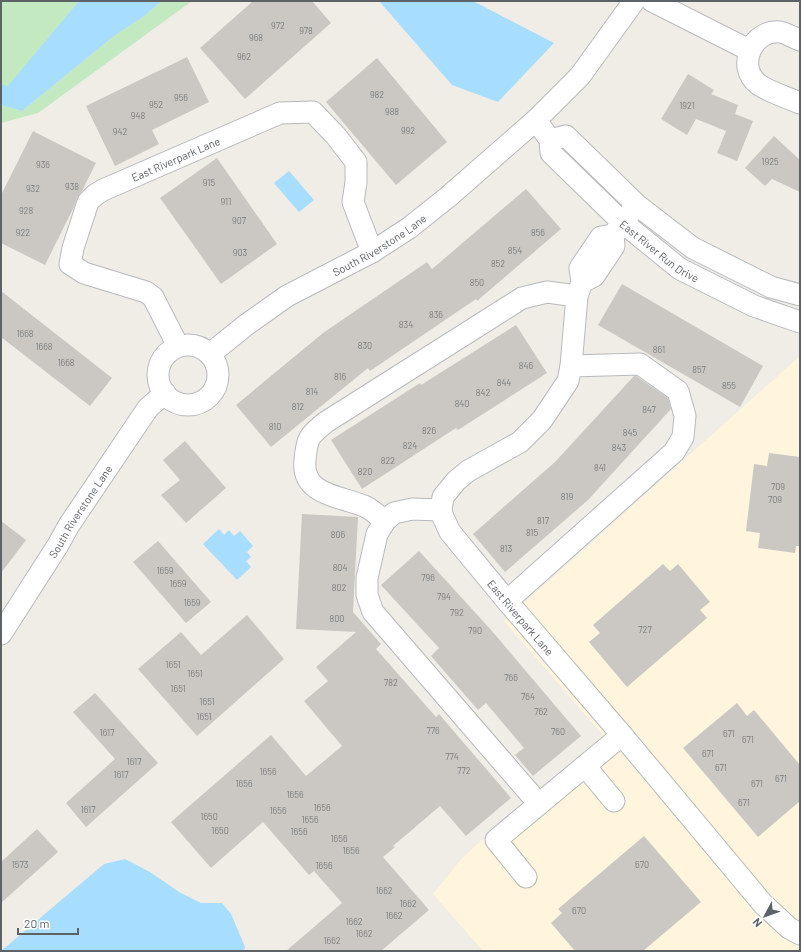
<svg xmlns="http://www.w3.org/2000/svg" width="801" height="952" viewBox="0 0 801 952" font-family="Barlow,sans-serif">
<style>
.commercial{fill:#fff5dc}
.green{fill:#c3e9c1}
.water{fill:#a7ddff}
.building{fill:#cbc8c3}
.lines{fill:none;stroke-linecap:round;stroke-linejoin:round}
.minor-casing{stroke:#b6b9bd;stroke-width:23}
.minor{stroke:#fff;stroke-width:21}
.labels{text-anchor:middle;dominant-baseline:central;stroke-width:4;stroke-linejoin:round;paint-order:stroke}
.number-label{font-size:9px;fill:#787c7e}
.street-label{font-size:11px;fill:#5d6267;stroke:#fff}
</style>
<rect width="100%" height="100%" fill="#f0ede6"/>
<polygon class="commercial" points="800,356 800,951 483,951 433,894 463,857 603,735 504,621"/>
<g class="green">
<polygon points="1,1 79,1 8,87 1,84"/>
<polygon points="162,1 192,1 38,113 1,123 1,105 22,111 114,36 144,16"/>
</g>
<g class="water">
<polygon points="79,1 162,1 144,16 114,36 22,111 1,105 1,84 8,86"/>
<polygon points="379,1 473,1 554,43 498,102 452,85"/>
<polygon points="289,171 314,200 299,212 274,183"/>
<polygon points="219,529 224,535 229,530 234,536 240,531 253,546 247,552 251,557 246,561 251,567 237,580 203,544"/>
<polygon points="125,859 150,872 179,892 201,903 222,903 231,914 245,947 244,951 1,951 104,864"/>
</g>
<g class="building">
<polygon points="253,1 312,1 331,23 245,99 200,48"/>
<polygon points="187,57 209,102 152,130 159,144 115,166 86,106"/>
<polygon points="377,58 447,142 396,185 326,102"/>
<polygon points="688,74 714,90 711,94 738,105 735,114 753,121 737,161 717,153 726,131 696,119 687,135 661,119"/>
<polygon points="33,131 96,163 82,191 77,198 74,207 45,265 1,243 1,195"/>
<polygon points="774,136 800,160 800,192 772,179 765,186 745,168"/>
<polygon points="217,158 277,244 221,284 160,198"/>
<polygon points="526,189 561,229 477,301 476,299 370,371 368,368 271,447 236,405 323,333 427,262 432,269"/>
<polygon points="622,284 763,366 740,407 598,325"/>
<polygon points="1,291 112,378 90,406 1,337"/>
<polygon points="516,325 547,373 458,430 456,428 362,489 331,440 420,383 421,385"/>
<polygon points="634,376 636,376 668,398 671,409 588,500 505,572 473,534 555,462"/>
<polygon points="185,441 226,488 186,523 161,495 180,480 163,460"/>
<polygon points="769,453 800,457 800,546 796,546 795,553 758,548 760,533 746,531 754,464 767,466"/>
<polygon points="302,514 358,517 353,612 381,644 376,649 436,717 439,714 511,798 466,836 440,806 393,846 395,847 383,857 429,910 381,951 286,951 342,903 314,871 309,875 263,822 211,868 171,822 271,735 306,776 342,746 304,701 328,681 316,667 356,632 296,629"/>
<polygon points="1,521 26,540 1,573"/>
<polygon points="158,541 211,602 186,623 133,562"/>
<polygon points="419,551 492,631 581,736 533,776 515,755 524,748 486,703 478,710 431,656 439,648 381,585"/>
<polygon points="663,564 670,571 678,564 710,602 700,610 707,618 627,687 589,642 600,633 593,625"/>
<polygon points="247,615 284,659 197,736 138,669 181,632 201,655"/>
<polygon points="95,693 158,763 86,827 66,803 115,759 73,712"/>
<polygon points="737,703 747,716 754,710 800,765 800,801 758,837 683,748"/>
<polygon points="37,829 58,852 1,903 1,862"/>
<polygon points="644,836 701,902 643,951 575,951 551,923 562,913 558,909"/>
</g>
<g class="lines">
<g class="minor-casing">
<g id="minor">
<polyline points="652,1 749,50"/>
<path d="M800 40C794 38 786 33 780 32 752 29 736 67 758 84 765 90 790 99 800 103"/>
<path id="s1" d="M536 120 550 140 551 153 622 222 680 269 754 306 800 322"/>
<polyline points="550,140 566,136 637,205 693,248 771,287 800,295"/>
<polyline points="613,235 601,237 580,268 582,282 594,276 614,246 613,235 631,212"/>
<path id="s2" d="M582 282 577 296 571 366 568 381 542 420 520 442 468 471 456 481 443 497 441 510 443 517 450 532 507 601 622 735 763 904 789 928 800 934"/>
<circle cx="188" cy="375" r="30"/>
<path id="s3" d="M178 346 153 297 146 292 84 273 70 264 73 248 88 202 95 195 103 190 280 113 313 112 336 136 356 162V182L353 202 372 252"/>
<path id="s4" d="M210 354 246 325 287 296 372 252 409 228 448 197 536 120 580 76 634 1"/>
<polyline points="441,510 412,509 394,513 385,521 377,534 367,578 367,595 373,612 539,804"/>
<path d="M385 521C378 516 372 509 364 506 340 496 301 495 305 460 307 437 309 436 326 422L522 298 547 292 577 296"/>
<polyline points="507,601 674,452 683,437 685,416 678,391 640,364 571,366"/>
<path id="s5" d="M1 634 58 545 69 525 148 408 165 393"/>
<polyline points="585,766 614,801"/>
<polyline points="526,877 496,840 622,735"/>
</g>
</g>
<use href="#minor" class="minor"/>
</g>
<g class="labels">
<g class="number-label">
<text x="278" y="25">972</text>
<text x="306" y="30">978</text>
<text x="256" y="37">968</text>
<text x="244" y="56">962</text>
<text x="377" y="94">982</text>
<text x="181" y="97">956</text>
<text x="156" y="104">952</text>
<text x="687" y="105">1921</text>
<text x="392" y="111">988</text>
<text x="138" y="115">948</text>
<text x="408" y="130">992</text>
<text x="120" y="131">942</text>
<text x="770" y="161">1925</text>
<text x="43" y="164">936</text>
<text x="209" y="182">915</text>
<text x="72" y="186">938</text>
<text x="33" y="188">932</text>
<text x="226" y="201">911</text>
<text x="26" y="210">928</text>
<text x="239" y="220">907</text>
<text x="23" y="232">922</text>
<text x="538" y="232">856</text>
<text x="515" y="250">854</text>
<text x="240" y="252">903</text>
<text x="498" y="263">852</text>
<text x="477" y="282">850</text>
<text x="436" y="314">836</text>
<text x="406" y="324">834</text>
<text x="25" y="333">1668</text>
<text x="365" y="345">830</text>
<text x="44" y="346">1668</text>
<text x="659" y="349">861</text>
<text x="66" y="362">1668</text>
<text x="526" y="365">846</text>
<text x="699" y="369">857</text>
<text x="340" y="376">816</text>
<text x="504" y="382">844</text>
<text x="729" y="385">855</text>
<text x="312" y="391">814</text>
<text x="483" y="392">842</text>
<text x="462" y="403">840</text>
<text x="298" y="406">812</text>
<text x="649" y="409">847</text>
<text x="275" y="426">810</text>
<text x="429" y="430">826</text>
<text x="630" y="432">845</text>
<text x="410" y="445">824</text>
<text x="619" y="447">843</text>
<text x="388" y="460">822</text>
<text x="600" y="467">841</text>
<text x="365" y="471">820</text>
<text x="778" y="486">709</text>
<text x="567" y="496">819</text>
<text x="775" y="499">709</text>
<text x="543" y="520">817</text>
<text x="532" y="532">815</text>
<text x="338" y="534">806</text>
<text x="506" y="548">813</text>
<text x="340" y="567">804</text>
<text x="165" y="570">1659</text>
<text x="428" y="577">796</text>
<text x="178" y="583">1659</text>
<text x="339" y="587">802</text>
<text x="444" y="596">794</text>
<text x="192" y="602">1659</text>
<text x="457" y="612">792</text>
<text x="337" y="618">800</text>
<text x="645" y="629">727</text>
<text x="475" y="630">790</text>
<text x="173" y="664">1651</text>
<text x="195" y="673">1651</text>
<text x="511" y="677">766</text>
<text x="391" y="682">782</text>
<text x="178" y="688">1651</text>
<text x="528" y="696">764</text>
<text x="207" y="701">1651</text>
<text x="541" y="711">762</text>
<text x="204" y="716">1651</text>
<text x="433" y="730">776</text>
<text x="558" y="731">760</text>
<text x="107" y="732">1617</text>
<text x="729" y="733">671</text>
<text x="748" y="739">671</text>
<text x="708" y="753">671</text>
<text x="452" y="756">774</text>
<text x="134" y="761">1617</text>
<text x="721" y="767">671</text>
<text x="464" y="770">772</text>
<text x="268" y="771">1656</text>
<text x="121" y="774">1617</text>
<text x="781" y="778">671</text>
<text x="244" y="783">1656</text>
<text x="757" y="783">671</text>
<text x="295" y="794">1656</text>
<text x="744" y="802">671</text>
<text x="322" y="807">1656</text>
<text x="88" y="809">1617</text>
<text x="278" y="810">1656</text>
<text x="209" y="816">1650</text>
<text x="310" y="819">1656</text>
<text x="220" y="830">1650</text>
<text x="299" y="831">1656</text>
<text x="339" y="838">1656</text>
<text x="351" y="850">1656</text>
<text x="20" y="864">1573</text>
<text x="642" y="864">670</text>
<text x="324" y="865">1656</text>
<text x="384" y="890">1662</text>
<text x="408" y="903">1662</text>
<text x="579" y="910">670</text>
<text x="394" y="915">1662</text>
<text x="354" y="921">1662</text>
<text x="364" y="933">1662</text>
<text x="332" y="940">1662</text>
</g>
<g class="street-label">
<text stroke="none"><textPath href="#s3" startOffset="308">East Riverpark Lane</textPath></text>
<text stroke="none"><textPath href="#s4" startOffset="202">South Riverstone Lane</textPath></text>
<text stroke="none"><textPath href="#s1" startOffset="184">East River Run Drive</textPath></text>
<text stroke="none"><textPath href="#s5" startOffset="146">South Riverstone Lane</textPath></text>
<text stroke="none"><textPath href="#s2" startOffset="422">East Riverpark Lane</textPath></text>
</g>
</g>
<rect width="801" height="952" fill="none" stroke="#5d6267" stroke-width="4"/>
<g transform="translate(765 916) rotate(229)" stroke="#ffffff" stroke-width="3" paint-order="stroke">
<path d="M0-3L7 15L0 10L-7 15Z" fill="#5d6267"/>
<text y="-6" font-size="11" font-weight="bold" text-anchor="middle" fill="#5d6267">N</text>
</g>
<path d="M18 928v6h60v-6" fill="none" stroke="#5d6267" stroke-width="2"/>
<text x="24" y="928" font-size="12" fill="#5d6267" stroke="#ffffff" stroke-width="3" paint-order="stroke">20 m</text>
</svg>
